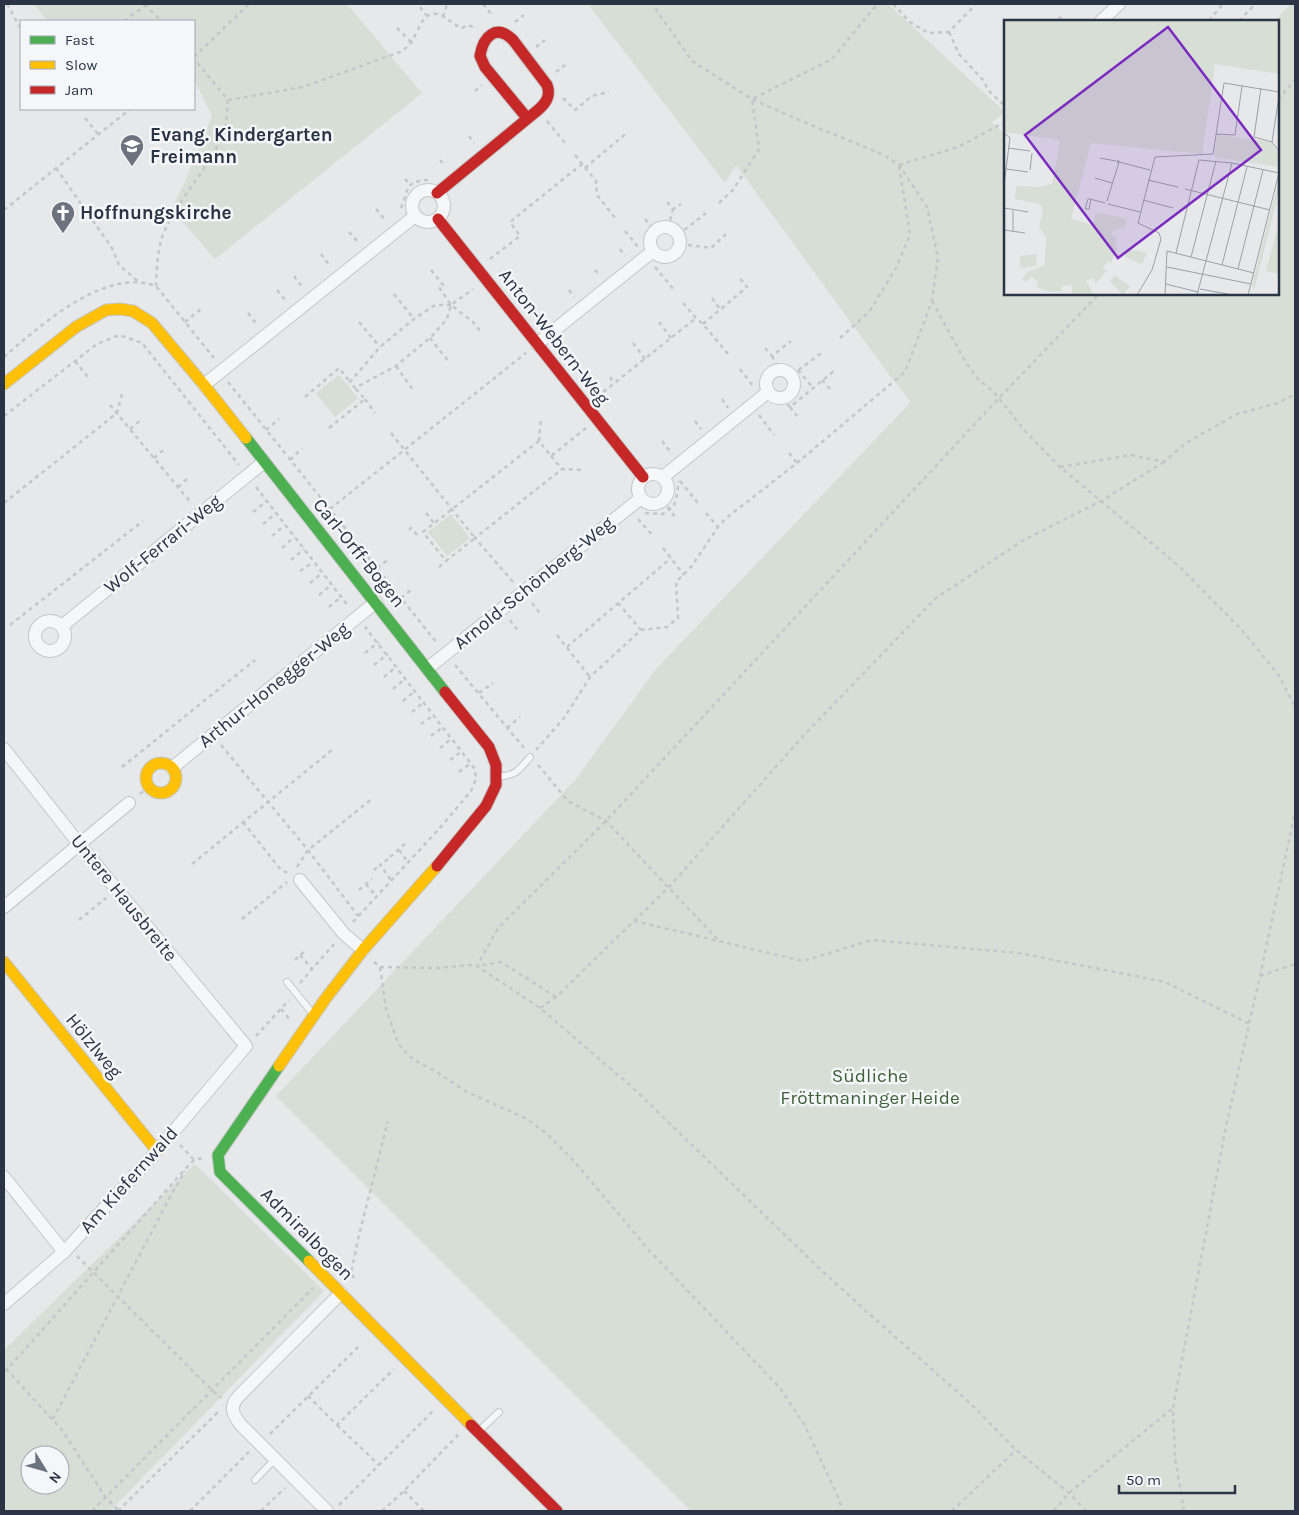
<svg xmlns="http://www.w3.org/2000/svg" width="1299" height="1515" viewBox="0 0 1299 1515" font-family="Karla,sans-serif">
<style>
.green{fill:#d6ded6;fill-rule:evenodd}
.lines{fill:none;stroke-linecap:round;stroke-linejoin:round}
.lane-casing{stroke:#c4c6c8;stroke-width:8}
.street-casing{stroke:#c4c6c8;stroke-width:14}
.fast-casing{stroke:#c4c6c8;stroke-width:13}
.slow-casing{stroke:#c4c6c8;stroke-width:13}
.jam-casing{stroke:#c4c6c8;stroke-width:13}
.path{stroke:#c5c6ca;stroke-width:2.5;stroke-dasharray:4 4;stroke-linecap:butt}
.lane{stroke:#f5f6f7;stroke-width:6}
.street{stroke:#f5f6f7;stroke-width:12}
.fast{stroke:#4caf50;stroke-width:11}
.slow{stroke:#ffc107;stroke-width:11}
.jam{stroke:#c62828;stroke-width:11}
.labels{text-anchor:middle;dominant-baseline:central;stroke-width:5;stroke-linejoin:round;paint-order:stroke}
.poi-label{font-size:19px;font-weight:bold;fill:#2b3445;stroke:#f4f6f9;text-anchor:start}
.street-label{font-size:19px;fill:#2b3445;stroke:#f4f6f9}
.park-label{font-size:19px;fill:#3f6138;stroke:#f4f6f9}
.inset-road{fill:none;stroke:#9ba0a8;stroke-width:1}
.view{fill:#7b2cbf;fill-opacity:0.15;stroke:#7b2cbf;stroke-width:2.5}
.inset-edge{fill:none;stroke:#2b3445;stroke-width:2.5}
</style>
<rect width="100%" height="100%" fill="#e6e8ea"/>
<g class="green">
<polygon points="34,4 347,4 422,93 215,259 171,209 184,184 212,116 194,79 194,21 47,21"/>
<polygon points="588,4 888,4 1005,112 992,122 1005,135 1005,294 1278,294 1278,21 1274,21 1291,4 1295,4 1295,1511 691,1511 276,1096 576,779 656,669 911,402 890,376 736,165 725,183"/>
<polygon points="339,375 358,398 335,417 316,393"/>
<polygon points="451,514 470,538 447,556 428,532"/>
<path d="M195 1164 324 1291 110 1511H4V1350ZM30 1455H60V1485H30Z"/>
</g>
<g class="lines">
<g class="lane-casing">
<g id="lane">
<path d="M497 777C517 775 518 771 530 757"/>
<polyline points="287,982 313,1014"/>
<polyline points="478,1432 499,1412"/>
<polyline points="255,1480 275,1459"/>
</g>
</g>
<g class="street-casing">
<g id="street">
<polyline points="1101,21 1119,4"/>
<circle cx="428" cy="206" r="16"/>
<circle cx="665" cy="242" r="15"/>
<polyline points="537,344 653,251"/>
<circle cx="780" cy="384" r="14"/>
<polyline points="204,385 415,216"/>
<circle cx="653" cy="489" r="15"/>
<polyline points="663,477 768,392"/>
<circle cx="50" cy="636" r="15"/>
<polyline points="62,626 264,462"/>
<polyline points="428,668 641,498"/>
<polyline points="4,749 80,845 246,1046 157,1151 64,1252 4,1304"/>
<polyline points="172,768 376,602"/>
<polyline points="300,880 344,934 363,950"/>
<polyline points="4,907 129,803"/>
<polyline points="4,1177 64,1252"/>
<path d="M327 1511 241 1425C233 1415 229 1407 238 1397L341 1293"/>
</g>
</g>
<g class="fast-casing">
<g id="fast">
<polyline points="246,438 445,692"/>
<polyline points="279,1066 218,1155 220,1172 309,1261"/>
</g>
</g>
<g class="slow-casing">
<g id="slow">
<polyline points="4,384 76,327 106,310 120,309 133,311 152,323 204,385 246,438"/>
<circle cx="161" cy="778" r="15"/>
<polyline points="4,962 157,1151"/>
<polyline points="279,1066 326,998 363,950 437,866"/>
<polyline points="309,1261 471,1425"/>
</g>
</g>
<g class="jam-casing">
<g id="jam">
<path d="M437 193 538 110C546 103 551 96 547 85L513 40C496 23 483 37 480 56L485 67 527 118"/>
<polyline points="438,219 643,477"/>
<polyline points="437,866 486,806 496,785 496,765 489,747 445,692"/>
<polyline points="471,1425 557,1511"/>
</g>
</g>
<g class="path">
<polyline points="7,4 21,29"/>
<polyline points="145,4 161,21"/>
<polyline points="483,4 493,16"/>
<polyline points="893,4 910,22 928,33 949,32 976,4"/>
<polyline points="420,7 427,16"/>
<polyline points="443,17 447,4"/>
<polyline points="1059,17 1064,21"/>
<polyline points="124,21 146,5"/>
<polyline points="1210,21 1211,18 1223,4"/>
<polyline points="1239,21 1255,4"/>
<polyline points="515,22 524,15"/>
<polyline points="397,28 411,42"/>
<polyline points="949,32 959,54 984,81 988,90 1005,106"/>
<polyline points="536,47 545,40"/>
<polyline points="194,57 249,4"/>
<polyline points="556,72 565,65"/>
<polyline points="475,91 482,85"/>
<polyline points="563,98 575,110 592,96 609,92"/>
<path d="M228 100 303 87 400 52C405 49 409 46 412 41 419 31 422 11 438 14 447 17 453 25 462 28L467 25 477 28"/>
<polyline points="1278,100 1295,80"/>
<polyline points="85,118 98,134"/>
<polyline points="547,121 565,143"/>
<polyline points="469,136 474,143"/>
<polyline points="575,155 596,181 597,195 616,219"/>
<polyline points="440,160 445,166"/>
<polyline points="899,165 958,147 1005,122"/>
<polyline points="56,168 112,248 119,265 140,283"/>
<polyline points="585,168 628,132"/>
<polyline points="405,179 411,185"/>
<polyline points="667,202 673,209 681,204"/>
<polyline points="719,203 733,190 759,149 752,99 832,59 873,9 879,4"/>
<path d="M401 208C409 191 403 181 428 180"/>
<polyline points="376,209 386,221"/>
<polyline points="4,210 130,109"/>
<polyline points="645,219 655,232"/>
<polyline points="668,228 673,209"/>
<polyline points="625,231 638,247"/>
<polyline points="349,232 359,243"/>
<polyline points="678,235 706,213"/>
<polyline points="680,244 711,248 726,234"/>
<polyline points="620,249 625,256"/>
<polyline points="321,254 330,266"/>
<polyline points="490,259 520,236 510,222 582,164"/>
<polyline points="655,267 674,290"/>
<polyline points="431,270 443,285 439,287 451,305 473,322 481,332"/>
<polyline points="595,270 600,276"/>
<polyline points="294,276 303,288"/>
<path d="M156 286C157 268 157 247 165 230 181 194 214 164 225 127 227 119 227 109 228 100L194 59"/>
<polyline points="277,290 286,301"/>
<polyline points="569,290 574,297"/>
<polyline points="394,294 414,319"/>
<polyline points="712,298 720,309"/>
<polyline points="932,301 965,361 978,379 994,392 1025,431 1060,467 1180,567 1242,630 1280,677 1295,707"/>
<polyline points="683,303 696,318 703,324 728,354"/>
<polyline points="451,305 435,305 414,319 380,347 350,382 355,388 396,366 432,336 447,319 451,305 473,289"/>
<polyline points="248,313 257,325"/>
<polyline points="185,322 202,308"/>
<polyline points="359,322 380,347"/>
<polyline points="659,322 671,338"/>
<polyline points="703,324 747,287 738,276"/>
<polyline points="430,338 449,362"/>
<polyline points="840,338 869,312 896,268 910,235 899,166"/>
<polyline points="633,343 645,359"/>
<polyline points="765,348 772,356 791,341"/>
<polyline points="772,356 779,370"/>
<path d="M4 357C40 326 104 267 156 286L214 358"/>
<polyline points="75,361 90,380"/>
<polyline points="396,366 413,390"/>
<polyline points="740,369 753,386"/>
<polyline points="798,370 813,388"/>
<polyline points="792,375 824,351"/>
<polyline points="610,377 614,383"/>
<polyline points="822,380 830,389"/>
<polyline points="228,382 437,643"/>
<polyline points="305,397 339,368 350,382"/>
<polyline points="597,397 696,318"/>
<polyline points="782,398 790,407 834,371"/>
<polyline points="365,399 375,413"/>
<polyline points="722,399 728,408"/>
<polyline points="110,405 192,504"/>
<polyline points="790,407 797,416"/>
<polyline points="759,415 774,435"/>
<polyline points="4,416 97,344 119,335 142,343 239,465"/>
<polyline points="695,421 701,429"/>
<polyline points="329,428 365,399 355,388"/>
<polyline points="130,429 142,419"/>
<polyline points="266,430 279,419"/>
<polyline points="391,433 475,538 446,561 423,532 539,441 551,456 586,428"/>
<polyline points="539,441 541,418"/>
<polyline points="662,441 672,454"/>
<polyline points="789,453 797,463"/>
<polyline points="551,456 562,469"/>
<polyline points="154,458 166,448"/>
<polyline points="290,460 302,448"/>
<polyline points="1060,467 1131,455 1164,462 1186,443 1237,414 1278,403 1295,394"/>
<polyline points="680,481 698,503"/>
<polyline points="178,487 189,477"/>
<polyline points="256,487 349,607"/>
<polyline points="663,500 675,517"/>
<polyline points="4,503 117,413 122,394"/>
<polyline points="330,509 526,353"/>
<polyline points="253,512 267,501"/>
<polyline points="426,513 434,523"/>
<polyline points="645,513 663,514 674,506 677,494 679,481"/>
<polyline points="706,513 718,527"/>
<polyline points="638,519 654,537"/>
<polyline points="263,524 276,513"/>
<polyline points="409,530 411,528 418,536"/>
<polyline points="272,536 285,525"/>
<polyline points="282,548 294,537"/>
<polyline points="663,548 684,575"/>
<polyline points="291,560 304,549"/>
<polyline points="439,567 446,561"/>
<polyline points="377,568 389,559"/>
<polyline points="300,571 313,562"/>
<polyline points="513,582 475,538 562,469 584,470"/>
<polyline points="310,583 322,573"/>
<polyline points="319,595 331,585"/>
<polyline points="401,598 412,589"/>
<polyline points="532,603 542,616"/>
<polyline points="618,603 641,630"/>
<polyline points="329,607 341,597"/>
<polyline points="510,620 519,632"/>
<polyline points="10,625 143,521"/>
<polyline points="557,635 590,677"/>
<polyline points="567,647 671,558"/>
<polyline points="365,653 379,642"/>
<polyline points="374,665 388,654"/>
<polyline points="455,665 525,749"/>
<polyline points="384,677 397,666"/>
<polyline points="393,689 406,678"/>
<polyline points="479,693 493,683"/>
<polyline points="403,701 415,691"/>
<polyline points="412,712 424,702"/>
<polyline points="421,724 434,715"/>
<polyline points="507,728 520,717"/>
<polyline points="431,736 443,727"/>
<polyline points="221,745 308,850 358,916"/>
<polyline points="440,748 452,738"/>
<polyline points="536,750 564,718 590,677 641,630 667,627 678,618 676,582 691,567 718,527 725,519 797,463 905,372 932,301 938,257 927,207 899,165 884,155 792,117 752,99 692,61 657,11 654,4"/>
<polyline points="450,760 462,751"/>
<polyline points="538,765 568,801 606,821 718,940"/>
<polyline points="122,767 255,660"/>
<polyline points="459,772 471,763"/>
<polyline points="140,794 148,787"/>
<polyline points="243,822 281,870 288,873"/>
<polyline points="399,850 408,862"/>
<polyline points="390,857 407,842"/>
<polyline points="388,859 380,865 391,880"/>
<polyline points="192,864 332,750"/>
<polyline points="297,867 308,850 373,798"/>
<polyline points="374,870 380,865"/>
<polyline points="366,884 376,896"/>
<polyline points="359,890 372,879"/>
<polyline points="242,919 287,882"/>
<polyline points="79,920 106,898"/>
<polyline points="634,921 669,887 806,733 936,598 1022,541 1101,501 1164,462"/>
<polyline points="353,922 439,829 471,791 476,779 475,769 365,627"/>
<polyline points="300,955 312,969"/>
<polyline points="295,960 306,950"/>
<polyline points="374,962 380,967 386,1009 398,1043 407,1054 416,1061 435,1071 467,1092 527,1119 546,1133 574,1161 647,1248 780,1388 805,1426 838,1497 843,1511"/>
<polyline points="380,967 438,968 470,965 477,966 540,1008 632,1087 818,1267 867,1312 970,1403 1016,1450 1069,1493 1086,1511"/>
<polyline points="1260,976 1295,964"/>
<polyline points="300,983 335,943"/>
<polyline points="556,997 501,962 477,966 498,928 606,821 999,398 1099,294"/>
<polyline points="540,1008 556,997 634,921 803,961 872,940 1019,953 1165,982 1250,1024"/>
<polyline points="281,1009 291,1021"/>
<polyline points="256,1036 289,1000"/>
<polyline points="180,1145 194,1160"/>
<polyline points="77,1256 212,1390 221,1398"/>
<polyline points="354,1278 351,1273 359,1235 388,1121"/>
<polyline points="6,1369 62,1430 106,1498 118,1510"/>
<polyline points="4,1371 12,1364 188,1166 194,1160 203,1158"/>
<polyline points="308,1396 337,1425 394,1369"/>
<polyline points="53,1419 169,1199 185,1171"/>
<polyline points="337,1425 379,1465"/>
<polyline points="270,1434 359,1346"/>
<polyline points="404,1491 424,1511"/>
<polyline points="339,1505 434,1410"/>
<polyline points="92,1511 313,1288"/>
<polyline points="118,1511 219,1411"/>
<polyline points="190,1511 249,1452"/>
<polyline points="261,1511 285,1488"/>
<polyline points="382,1511 404,1491 459,1434"/>
<polyline points="952,1511 1016,1450"/>
<polyline points="1054,1511 1069,1493 1173,1408"/>
<polyline points="1184,1511 1175,1458 1173,1408 1226,1126 1260,976 1295,812"/>
</g>
<use href="#lane" class="lane"/>
<use href="#street" class="street"/>
<use href="#fast" class="fast"/>
<use href="#slow" class="slow"/>
<use href="#jam" class="jam"/>
</g>
<defs>
<g id="school-pin" transform="scale(1.25)"><path d="M0 17L-7.5 6A9.5 9.5 0 1 1 7.5 6Z" fill="#6c737f" stroke="#f4f6f9"/><path d="M0-5L7-2L0 1L-7-2ZM-4 1L0 2.5L4 1V4Q0 6-4 4Z" fill="#fff"/></g>
<g id="church-pin" transform="scale(1.25)"><path d="M0 17L-7.5 6A9.5 9.5 0 1 1 7.5 6Z" fill="#6c737f" stroke="#f4f6f9"/><path d="M-1.2-6h2.4v3.5h3.3v2.4h-3.3V6h-2.4V-.1h-3.3v-2.4h3.3Z" fill="#fff"/></g>
</defs>
<g fill-rule="evenodd">
<use href="#school-pin" x="132" y="146"/>
<use href="#church-pin" x="63" y="213"/>
</g>
<g class="labels">
<g class="poi-label">
<text x="150" y="135">Evang. Kindergarten<tspan x="150" dy="22">Freimann</tspan></text>
<text x="80" y="213">Hoffnungskirche</text>
</g>
<g class="street-label">
<text transform="translate(554 337) rotate(52)">Anton-Webern-Weg</text>
<text transform="translate(163 544) rotate(-39)">Wolf-Ferrari-Weg</text>
<text transform="translate(359 553) rotate(51)">Carl-Orff-Bogen</text>
<text transform="translate(534 583) rotate(-39)">Arnold-Schönberg-Weg</text>
<text transform="translate(274 685) rotate(-39)">Arthur-Honegger-Weg</text>
<text transform="translate(124 898) rotate(51)">Untere Hausbreite</text>
<text transform="translate(94 1046) rotate(51)">Hölzlweg</text>
<text transform="translate(129 1180) rotate(-48)">Am Kiefernwald</text>
<text transform="translate(307 1234) rotate(45)">Admiralbogen</text>
</g>
<g class="park-label">
<text x="870" y="1076">Südliche<tspan x="870" dy="22">Fröttmaninger Heide</tspan></text>
</g>
</g>
<g transform="translate(1004 20)">
<rect width="275" height="275" fill="#e6e8ea"/>
<path d="M0 0H275V54L211 44 198 134 87 123 67 199 89 205 92 192 123 199 121 207 110 210 107 214 113 217 111 226 114 227 107 243 104 241 99 248 103 251 92 263 88 258 82 261 90 275H69L67 265 58 266 57 271 45 272 32 267 34 261 29 258H25L23 262 18 259 23 252 41 245 42 217 35 207 39 190 36 184 11 179 12 166 35 167 48 164 56 120 0 112ZM213 115 267 122 275 135V147L210 137ZM275 159V171L250 270 248 265ZM275 202V254L262 251ZM124 229 143 233 138 244 121 237ZM33 234 32 246 16 248V236ZM111 256 126 266 119 275 106 261Z" fill="#d6ded6"/>
<path class="inset-road" d="M257 68 250 117 268 122M275 76 268 122 275 131M0 113 6 118 0 165M212 114 231 115 238 66M4 128 26 131M96 138 112 141M115 142 146 150M2 149 24 152M26 150 28 133M91 158 108 163M144 160 174 167M181 169 266 190M87 180 85 189H81L84 179H86L101 183M139 180 169 188M103 181 115 142 114 140 113 143M104 184 136 192M0 188 24 192M0 210 21 213M9 211V191M172 233 195 140 228 143 275 153M187 237 212 141M218 245 243 147M163 247 247 264M234 249 259 150M162 264 194 272M196 269 229 275M133 275 148 250 157 219 155 213 134 203 151 137 209 134 220 63 275 72M161 275 163 231 250 253M193 275 228 143M244 275 275 153"/>
<path class="view" d="M164 7 257 130 114 238 21 115Z"/>
<rect width="275" height="275" class="inset-edge"/>
</g>
<rect width="1299" height="1515" fill="none" stroke="#2b3445" stroke-width="10"/>
<rect x="20" y="20" width="175" height="90" fill="#f4f6f9" stroke="#a4a8b1"/>
<rect x="30" y="36" width="25" height="8" fill="#4caf50" stroke="#a4a8b1"/>
<text x="65" y="45" font-size="15" fill="#2b3445">Fast</text>
<rect x="30" y="61" width="25" height="8" fill="#ffc107" stroke="#a4a8b1"/>
<text x="65" y="70" font-size="15" fill="#2b3445">Slow</text>
<rect x="30" y="86" width="25" height="8" fill="#c62828" stroke="#a4a8b1"/>
<text x="65" y="95" font-size="15" fill="#2b3445">Jam</text>
<g transform="translate(45 1470) rotate(127)"><circle r="24" fill="#f4f6f9" stroke="#a4a8b1"/>
<path d="M0-4L9 19L0 12L-9 19Z" fill="#6c737f"/>
<text y="-8" font-size="14" font-weight="bold" text-anchor="middle" fill="#2b3445">N</text>
</g>
<path d="M1119 1485v8h116v-8" fill="none" stroke="#2b3445" stroke-width="2.5"/>
<text x="1126" y="1485" font-size="15" fill="#2b3445" stroke="#f4f6f9" stroke-width="4" paint-order="stroke">50 m</text>
</svg>
